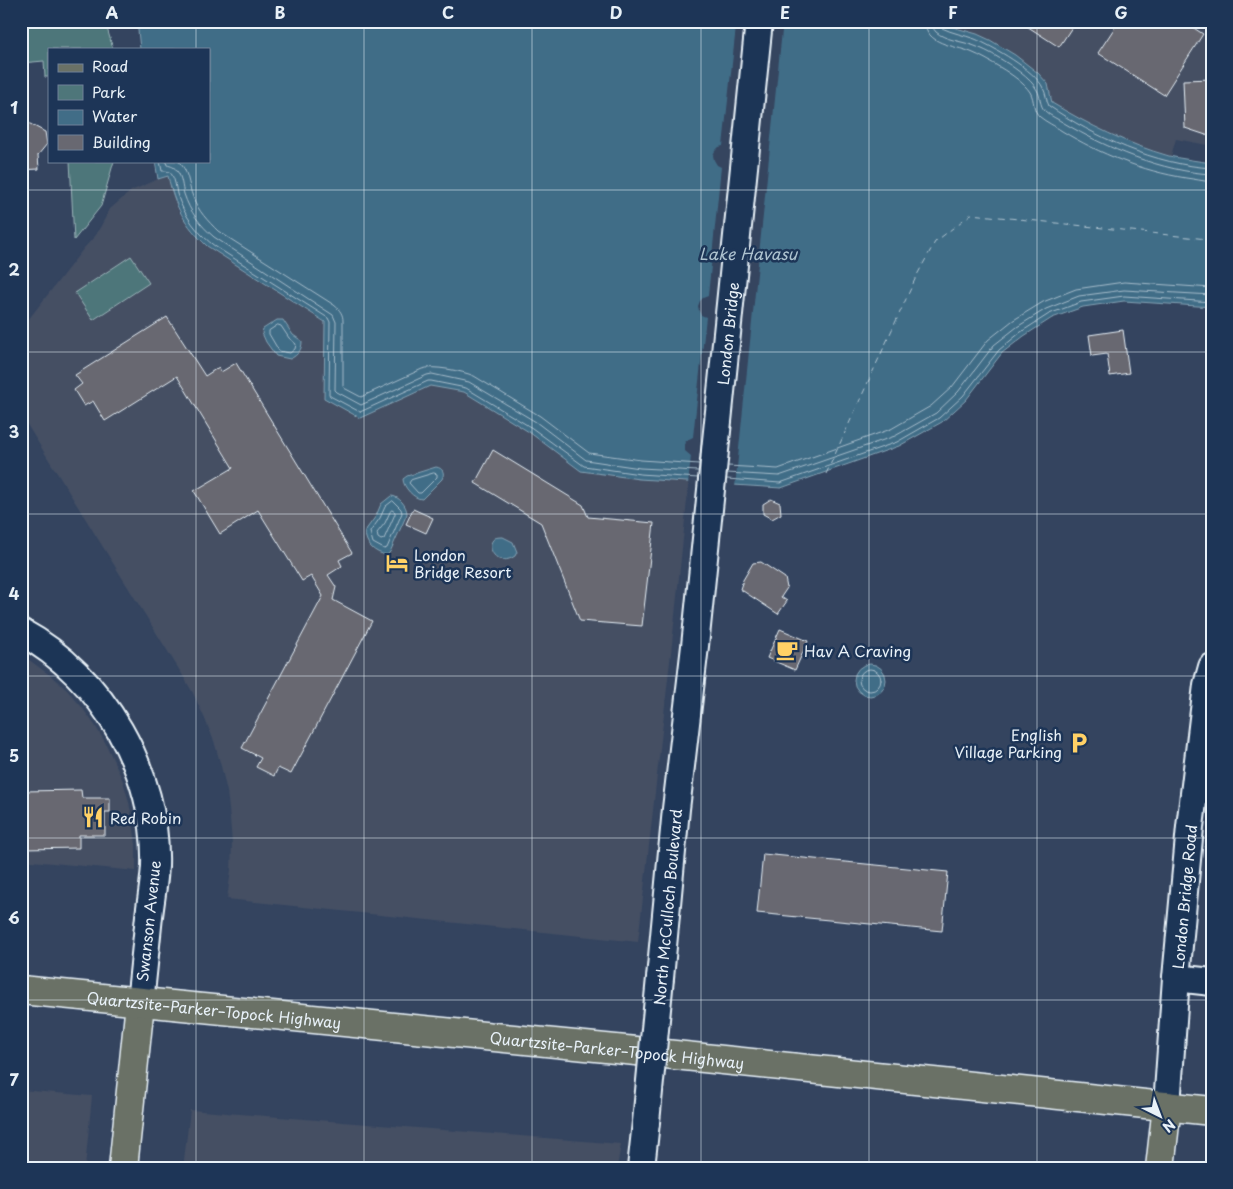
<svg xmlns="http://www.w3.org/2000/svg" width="1233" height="1189" viewBox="0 0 1233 1189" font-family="'Playpen Sans',sans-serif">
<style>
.built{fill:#444f64}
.green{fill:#4e767a;stroke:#9bb4b9}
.water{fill:#416d87;stroke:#84a2b4}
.pier{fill:#34445f}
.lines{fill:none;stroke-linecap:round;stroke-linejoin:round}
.shore{stroke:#a5bccb;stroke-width:1}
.ferry{stroke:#aec3d0;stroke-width:1;stroke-dasharray:6 5;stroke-linecap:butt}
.building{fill:#686871;stroke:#e8f1f8}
.minor-casing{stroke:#e8f1f8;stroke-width:30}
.major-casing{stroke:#e8f1f8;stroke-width:31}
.highway-casing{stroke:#e8f1f8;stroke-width:31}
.minor{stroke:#1d3557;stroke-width:26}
.major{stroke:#6a7166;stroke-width:28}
.highway{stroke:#6a7166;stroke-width:28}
.minor-bridge-casing{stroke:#e8f1f8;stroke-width:30;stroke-linecap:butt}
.minor-bridge{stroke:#1d3557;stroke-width:26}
.grid{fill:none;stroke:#e8f1f8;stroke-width:1;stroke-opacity:0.55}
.labels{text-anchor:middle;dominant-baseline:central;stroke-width:5;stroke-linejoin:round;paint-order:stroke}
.street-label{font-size:15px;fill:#e8f1f8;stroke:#1d3557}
.poi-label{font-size:15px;fill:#e8f1f8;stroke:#1d3557;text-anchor:start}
.water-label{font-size:16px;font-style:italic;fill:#aec3d0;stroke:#1d3557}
.neatline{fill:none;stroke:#e8f1f8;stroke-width:2}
.grid-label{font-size:16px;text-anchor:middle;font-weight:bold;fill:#e8f1f8}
</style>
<rect width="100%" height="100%" fill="#34445f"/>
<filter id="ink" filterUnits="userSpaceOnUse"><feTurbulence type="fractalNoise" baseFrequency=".02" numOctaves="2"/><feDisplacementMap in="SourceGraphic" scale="10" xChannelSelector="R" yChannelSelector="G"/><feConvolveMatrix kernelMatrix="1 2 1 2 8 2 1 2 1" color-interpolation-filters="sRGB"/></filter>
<g filter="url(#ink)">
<g class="built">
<polygon points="939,21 1212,21 1212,146 1176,139 1171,156 1140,147 1109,135 1080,120 1052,103 1048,84 1038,73 1015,55 990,40 977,34 949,26"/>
<polygon points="168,176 173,196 179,212 194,234 207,246 325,322 360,418 430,385 464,392 529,432 581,471 639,479 689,482 672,644 638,942 227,899 231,870 232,844 230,818 227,792 221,766 214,741 204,717 193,693 180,671 21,415 21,329 84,248 96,235 110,209 131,191 158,179"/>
<polygon points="21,654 51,676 67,690 81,706 94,724 105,742 123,781 129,802 133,823 136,844 136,871 21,860"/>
<polygon points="21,1090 92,1096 85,1168 21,1168"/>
<polygon points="190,1110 621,1144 617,1168 183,1168"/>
</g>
<g class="green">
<polygon points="21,21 105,21 113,49 49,49 49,77 45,77 44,61 21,63"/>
<polygon points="70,161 114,161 101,206 74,240"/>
<polygon points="131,256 149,283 93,320 75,293"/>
</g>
<g class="water">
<path d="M137 21H939L949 26 977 34 990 40 1015 55 1038 73 1048 84 1052 103C1089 125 1127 144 1169 156 1183 159 1198 161 1212 163V307L1124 301 1083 307 1052 318 1024 336 1002 353 966 400 942 422 899 446 781 488 639 479 581 471 529 432 464 392 430 386 360 418 324 398 325 322 207 246C184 224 175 207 168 176L158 179 155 161H209V49H140Z"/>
<path d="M277 320H283L293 335 302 341C302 350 298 355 290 359L276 356 266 342 262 333 263 329Z"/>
<path d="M436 467C443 468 445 473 442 479L422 499C414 499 403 487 403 479L407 476Z"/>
<path d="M391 496C399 496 407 506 407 514L390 552 387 555C374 553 365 544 365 531L376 516 381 504Z"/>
<path d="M503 537 513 542 517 552 515 556C496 569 484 545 495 538 497 537 501 537 503 537Z"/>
<circle cx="870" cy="680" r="16"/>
</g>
<polygon class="pier" points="729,21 783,21 735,487 688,485 691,456 685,451 684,446 685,442 689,439 693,437 706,317 701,315 699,311 698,306 700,301 703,298 708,296 721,167 717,165 714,160 713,155 715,151 719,147 723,146 736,27 732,25"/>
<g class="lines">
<g class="shore">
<path d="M925 21C925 45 954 45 971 52 981 56 991 62 1001 68 1011 74 1024 83 1030 92 1035 100 1032 110 1040 117 1046 122 1055 126 1062 131 1100 154 1142 171 1186 178 1194 179 1203 181 1212 182"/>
<path d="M932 21C932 25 933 29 936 32 945 40 961 41 972 45 981 48 991 53 999 58 1009 64 1032 79 1037 90 1041 96 1039 105 1045 111 1050 116 1058 119 1064 123 1106 148 1163 172 1212 174"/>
<path d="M938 21 939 25 942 28C952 33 964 35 975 39 992 46 1036 71 1043 88 1046 93 1046 100 1049 106 1094 137 1156 165 1212 168"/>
<path d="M160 161 162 171C166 171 170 171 172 175 175 180 176 188 177 194 184 216 198 234 216 247L328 318 330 322 329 394 330 396 360 412 428 381H431L466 388 532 428 584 466 640 474 698 478"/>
<path d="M166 161 167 165C171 166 175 167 177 171 182 177 182 187 184 194 190 212 200 225 214 237L333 315 336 322 335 390 337 392 361 405 427 375 432 374 469 382 536 422 586 460 640 468 698 471"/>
<path d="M178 161C189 170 188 185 193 197 198 211 208 221 218 231L334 305C340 310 343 314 343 321V386L344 388 361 397 422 369C432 365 463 371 474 376L540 416 589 453 641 460 699 464"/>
<polygon points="278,325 281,326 289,338 296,344 295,349 290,353 279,351 269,334 269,331"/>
<polyline points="728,466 778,469 891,429 931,406 952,387 988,340 1012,321 1043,302 1076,289 1124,282 1212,288"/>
<polygon points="434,473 437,474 437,477 421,493 418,493 409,483 411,480"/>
<polyline points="727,473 779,476 895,436 936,413 958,392 994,345 1017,327 1046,309 1079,296 1124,290 1212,295"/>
<polyline points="727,479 780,483 897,442 939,418 963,396 999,350 1021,332 1049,314 1081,302 1124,296 1212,302"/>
<polygon points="393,501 401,509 402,513 387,548 384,549 373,543 370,532 380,518 385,507"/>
<polygon points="392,510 395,512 395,514 384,539 381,540 378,538 377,533 385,523 390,512"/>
<circle cx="870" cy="680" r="11"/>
</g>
<polyline class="ferry" points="826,474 917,275 935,242 971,214 1207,239 1212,238"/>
</g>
<g class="building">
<polygon points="1019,21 1076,21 1059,47"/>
<polygon points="1119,21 1183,21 1203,34 1164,95 1098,53"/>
<polygon points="1212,79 1212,137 1185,128 1183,80"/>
<polygon points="21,119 45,132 47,144 38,155 39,169 21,170"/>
<polygon points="167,317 205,376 219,367 221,372 236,363 352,553 339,560 342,566 328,575 336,587 333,600 372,621 291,774 278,768 274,776 256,767 261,758 242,748 323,596 311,576 302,581 258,510 220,534 194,491 233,468 177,376 105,421 93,401 84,406 74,390 82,384 75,375"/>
<polygon points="1123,330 1129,373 1110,376 1107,354 1092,356 1089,335"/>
<polygon points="493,450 583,505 588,517 654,523 642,626 580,621 541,523 475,483"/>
<polygon points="771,499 780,503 781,514 772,519 763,514 763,504"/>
<polygon points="413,509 433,518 426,533 406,524"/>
<polygon points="761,562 785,578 787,588 781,597 787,601 778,614 740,589 743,580 753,563"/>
<polygon points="780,629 808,641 795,670 767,658"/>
<polygon points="81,790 82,798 110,798 110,812 105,812 105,835 79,835 79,848 24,849 24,791"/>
<polygon points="763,854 948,872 942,931 757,913"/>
</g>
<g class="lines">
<g class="minor-casing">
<g id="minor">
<path d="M21 632C103 676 158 773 155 866 154 883 151 899 149 916 146 945 143 974 140 1003"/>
<path id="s1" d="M660 978 676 809 695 646 759 21"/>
<polyline points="1176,978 1212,982"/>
<path id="s2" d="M1167 1106 1176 978 1190 827 1207 685 1212 667"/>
<polyline points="641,1168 646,1122"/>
</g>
</g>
<g class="major-casing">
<g id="major">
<polyline points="123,1168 140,1003"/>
<polyline points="1160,1168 1167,1106"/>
</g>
</g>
<g class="highway-casing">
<g id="highway">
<path id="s3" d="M21 990 646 1052 1212 1111"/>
</g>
</g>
<use href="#minor" class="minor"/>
<use href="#major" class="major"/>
<use href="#highway" class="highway"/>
<g class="minor-bridge-casing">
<polyline id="minor-bridge" points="646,1122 660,978"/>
</g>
<use href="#minor-bridge" class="minor-bridge"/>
</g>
</g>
<path class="grid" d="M196 21V49M364 21V1168M532 21V1168M701 21V1168M869 21V1168M1037 21V1168M196 161V1168M21 190H1212M21 352H1212M21 514H1212M21 676H1212M21 838H1212M21 1000H1212"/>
<defs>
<g id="hotel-bare" transform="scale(1.725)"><path d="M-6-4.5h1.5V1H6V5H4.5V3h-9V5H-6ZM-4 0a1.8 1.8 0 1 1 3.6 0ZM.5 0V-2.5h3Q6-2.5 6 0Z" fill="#ffd166" stroke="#1d3557" stroke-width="2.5" paint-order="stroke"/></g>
<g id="cafe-bare" transform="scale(1.725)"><path d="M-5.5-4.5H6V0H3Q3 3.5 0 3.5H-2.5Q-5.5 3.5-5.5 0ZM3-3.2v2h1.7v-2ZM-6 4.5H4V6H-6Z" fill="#ffd166" stroke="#1d3557" stroke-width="2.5" paint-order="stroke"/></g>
<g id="parking-bare" transform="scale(1.725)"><path d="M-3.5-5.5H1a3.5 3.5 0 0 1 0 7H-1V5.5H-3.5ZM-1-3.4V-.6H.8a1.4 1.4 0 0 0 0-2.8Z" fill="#ffd166" stroke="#1d3557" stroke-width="2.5" paint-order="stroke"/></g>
<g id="restaurant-bare" transform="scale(1.725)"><path d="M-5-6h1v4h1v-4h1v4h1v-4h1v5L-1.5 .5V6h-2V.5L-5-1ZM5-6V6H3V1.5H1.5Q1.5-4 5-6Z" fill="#ffd166" stroke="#1d3557" stroke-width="2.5" paint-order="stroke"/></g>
</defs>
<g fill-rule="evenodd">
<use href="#hotel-bare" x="397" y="563"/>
<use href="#cafe-bare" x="787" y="650"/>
<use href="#parking-bare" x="1079" y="743"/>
<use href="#restaurant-bare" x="93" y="817"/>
</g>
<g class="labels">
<g class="street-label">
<text stroke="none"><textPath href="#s1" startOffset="648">London Bridge</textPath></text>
<text stroke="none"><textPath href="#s2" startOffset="210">London Bridge Road</textPath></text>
<text transform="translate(667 907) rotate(-85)">North McCulloch Boulevard</text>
<text transform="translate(148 921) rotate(-84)">Swanson Avenue</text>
<text stroke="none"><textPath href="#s3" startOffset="194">Quartzsite–Parker–Topock Highway</textPath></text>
<text stroke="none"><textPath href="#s3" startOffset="599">Quartzsite–Parker–Topock Highway</textPath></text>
</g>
<g class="poi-label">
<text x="414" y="554">London<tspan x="414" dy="17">Bridge Resort</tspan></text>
<text x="804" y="650">Hav A Craving</text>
<text x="1062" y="734" text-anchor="end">English<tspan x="1062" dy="17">Village Parking</tspan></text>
<text x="110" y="817">Red Robin</text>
</g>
<g class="water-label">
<text x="748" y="253">Lake Havasu</text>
</g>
</g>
<rect width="1233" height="1189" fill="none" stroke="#1d3557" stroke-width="55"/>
<rect x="48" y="48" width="162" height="115" fill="#1d3557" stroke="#6e8097"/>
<rect x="58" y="64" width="25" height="8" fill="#6a7166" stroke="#6e8097"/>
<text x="92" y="72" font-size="15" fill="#e8f1f8">Road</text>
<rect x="58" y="85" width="25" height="15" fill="#4e767a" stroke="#6e8097"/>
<text x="92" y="98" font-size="15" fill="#e8f1f8">Park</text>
<rect x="58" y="110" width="25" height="15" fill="#416d87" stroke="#6e8097"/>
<text x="92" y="122" font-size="15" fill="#e8f1f8">Water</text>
<rect x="58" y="135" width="25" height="15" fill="#686871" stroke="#6e8097"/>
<text x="92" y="148" font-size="15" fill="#e8f1f8">Building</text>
<g transform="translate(1160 1116) rotate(138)" stroke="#1d3557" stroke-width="4" paint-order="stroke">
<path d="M0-4L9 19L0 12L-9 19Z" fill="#e8f1f8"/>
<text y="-8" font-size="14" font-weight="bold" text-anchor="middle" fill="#e8f1f8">N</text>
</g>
<rect x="28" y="28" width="1178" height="1134" class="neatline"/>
<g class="grid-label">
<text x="112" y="19">A</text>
<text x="280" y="19">B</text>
<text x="448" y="19">C</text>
<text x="616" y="19">D</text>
<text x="785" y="19">E</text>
<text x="953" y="19">F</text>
<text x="1121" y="19">G</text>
<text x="14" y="114">1</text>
<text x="14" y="276">2</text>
<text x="14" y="438">3</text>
<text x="14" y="600">4</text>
<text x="14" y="762">5</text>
<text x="14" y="924">6</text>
<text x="14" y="1086">7</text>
</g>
</svg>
